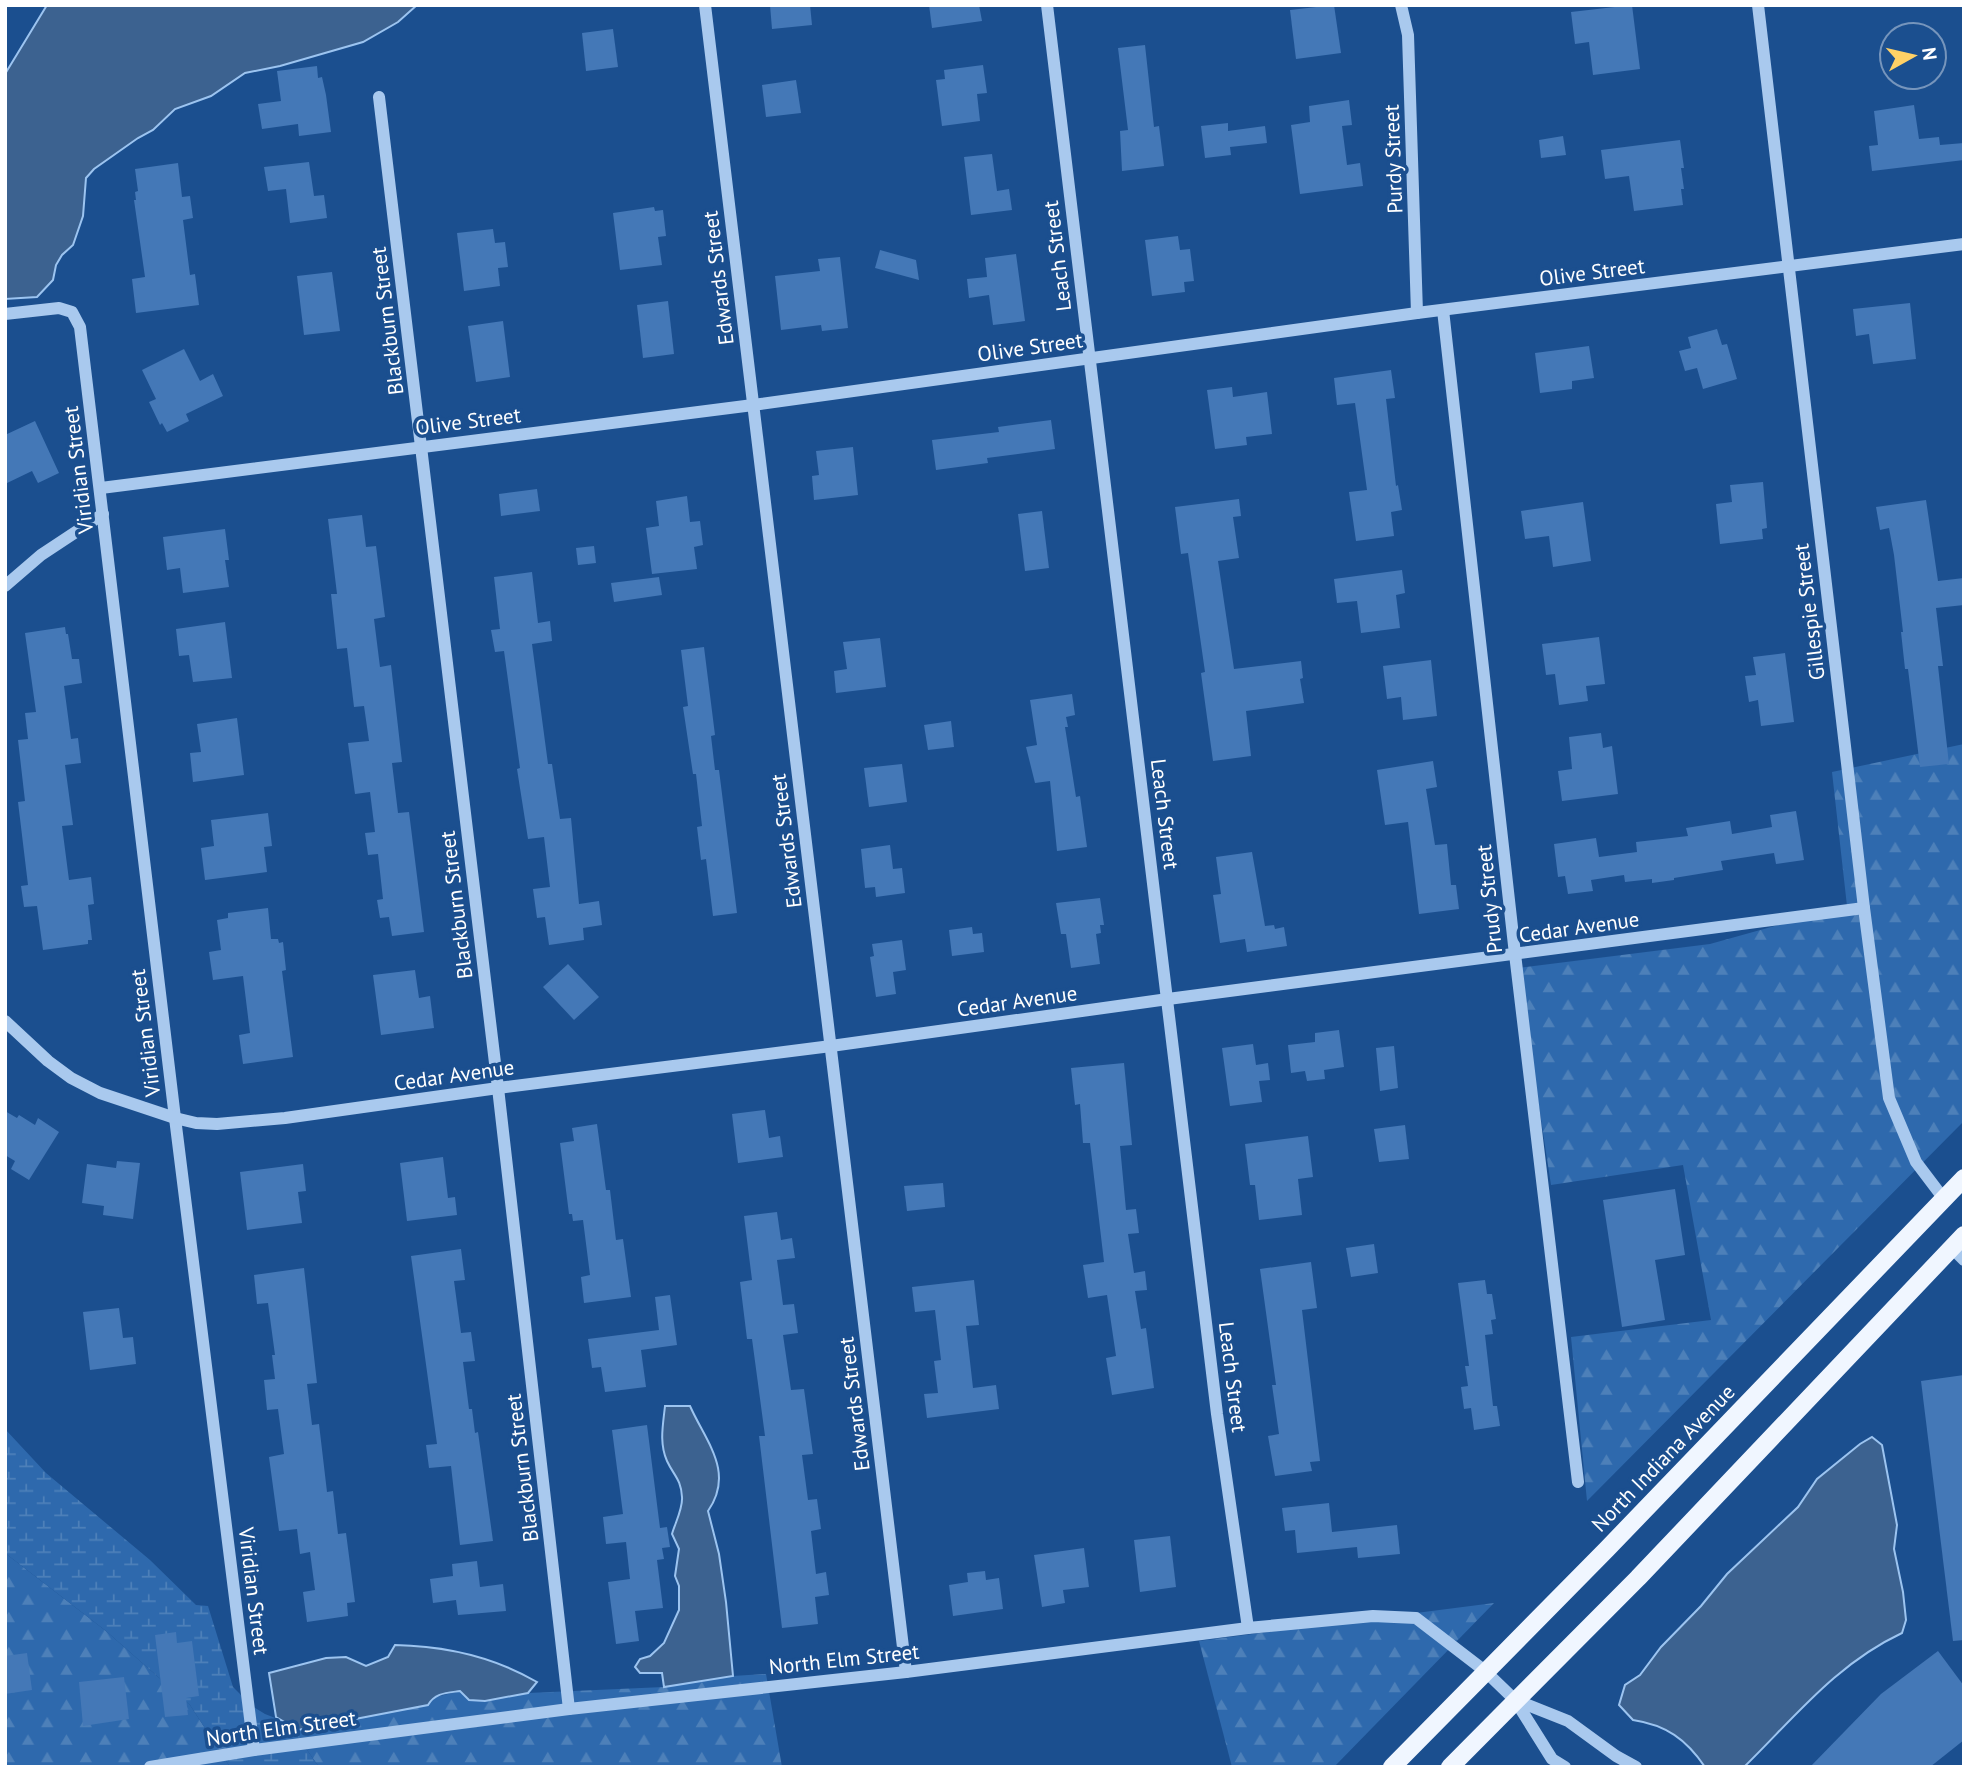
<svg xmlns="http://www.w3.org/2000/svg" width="1969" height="1772" viewBox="0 0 1969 1772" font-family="'PT Sans',sans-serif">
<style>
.forest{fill:url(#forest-firs)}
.wetland{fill:url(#wetland-marsh)}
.water{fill:#3c6290;stroke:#9cc4f0;stroke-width:2}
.building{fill:#4478b7}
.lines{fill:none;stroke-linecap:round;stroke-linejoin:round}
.minor{stroke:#a9c9ee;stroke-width:12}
.major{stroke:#f0f6ff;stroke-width:18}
.labels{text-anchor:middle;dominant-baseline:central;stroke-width:7;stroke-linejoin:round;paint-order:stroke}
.street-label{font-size:21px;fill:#fff;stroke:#1b4f8f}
</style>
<defs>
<pattern id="forest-firs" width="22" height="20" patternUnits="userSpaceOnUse" patternTransform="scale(1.75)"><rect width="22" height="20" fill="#2e69ad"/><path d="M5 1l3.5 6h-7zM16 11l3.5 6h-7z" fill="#4d80b9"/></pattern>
<pattern id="wetland-marsh" width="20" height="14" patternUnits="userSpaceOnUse" patternTransform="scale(1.75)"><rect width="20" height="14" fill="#2e69ad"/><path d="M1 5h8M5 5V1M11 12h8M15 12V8" fill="none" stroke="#4d80b9"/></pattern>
</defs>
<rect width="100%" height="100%" fill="#1b4f8f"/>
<g class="forest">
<polygon points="1964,744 1964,1121 1587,1501 1571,1337 1711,1320 1683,1165 1551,1185 1518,968 1710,944 1847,906 1832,772"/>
<polygon points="5,1553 106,1631 190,1705 230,1767 5,1767"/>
<polygon points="1494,1603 1334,1767 1232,1767 1199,1641"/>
<polygon points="766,1674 782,1767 319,1767 288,1723 298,1730 427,1705 432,1698 460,1691 469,1700 485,1701 528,1693 664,1687 733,1676"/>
</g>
<polygon class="wetland" points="5,1429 46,1473 150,1560 196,1605 208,1606 233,1687 252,1706 265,1714 288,1723 319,1767 230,1767 190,1705 106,1631 5,1553"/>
<g class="water">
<polygon points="47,5 417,5 398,22 363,42 280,66 245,73 211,96 175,109 153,130 138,138 94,169 86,178 83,216 73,245 62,255 56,265 53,280 37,297 5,299 5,74"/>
<path d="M665 1406H690C706 1442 735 1472 708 1511L719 1554 726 1602 733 1676 664 1687 662 1673H640L635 1667 640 1659 650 1656 664 1643 679 1610V1586L675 1576 679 1549 672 1534C675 1523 683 1509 682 1497 681 1479 674 1476 667 1461 659 1443 663 1425 665 1406Z"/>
<path d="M1872 1437 1882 1445 1897 1525 1894 1549 1903 1592 1906 1620 1902 1633C1836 1664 1795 1717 1744 1767H1705C1686 1739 1666 1725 1633 1720L1619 1705 1625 1685 1640 1675 1661 1647 1701 1606 1727 1574 1798 1507 1817 1479 1860 1444Z"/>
<path d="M395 1645C445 1646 494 1657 537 1682L528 1693 485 1701 469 1700 460 1691C446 1693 435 1693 428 1705L298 1730 276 1717 269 1673 326 1658 346 1657 366 1666 388 1657Z"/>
</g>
<g class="building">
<polygon points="770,5 810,5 812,25 772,29"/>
<polygon points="929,5 979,5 982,21 932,28"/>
<polygon points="1334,5 1341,53 1296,59 1290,10"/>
<polygon points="1632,5 1640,69 1593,75 1589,42 1575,44 1571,12"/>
<polygon points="613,29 618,67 586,71 582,33"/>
<polygon points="1145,45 1154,127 1159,126 1164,166 1122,171 1120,131 1128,130 1118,48"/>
<polygon points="983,65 987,93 977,94 980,121 942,126 936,80 945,79 944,70"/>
<polygon points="317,66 318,78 322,77 326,95 331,132 299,136 298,124 262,129 258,104 281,101 277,71"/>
<polygon points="796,80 801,113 766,117 762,85"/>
<polygon points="1349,100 1352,125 1342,126 1347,165 1360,163 1363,186 1300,194 1291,125 1310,122 1309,106"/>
<polygon points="1914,105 1919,139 1939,137 1940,145 1964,143 1964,160 1872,171 1869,146 1878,145 1874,111"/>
<polygon points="1228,123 1228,131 1265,126 1267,143 1230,147 1231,155 1205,158 1201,126"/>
<polygon points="1563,136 1566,155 1541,158 1539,140"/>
<polygon points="1680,140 1684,168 1681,168 1684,189 1681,189 1683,205 1634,211 1629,176 1605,179 1601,150"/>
<polygon points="992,154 997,191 1009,189 1012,210 971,215 964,157"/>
<polygon points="309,162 314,196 324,195 327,218 290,223 286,189 268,191 264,167"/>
<polygon points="178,163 182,197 190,196 193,218 183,220 190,275 195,274 199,305 136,313 132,279 145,277 134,200 136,200 135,192 138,191 135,169"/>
<polygon points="654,207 655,211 663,210 666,236 658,237 662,265 620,270 613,213"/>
<polygon points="493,229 495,243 505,242 508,267 498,268 500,286 464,291 457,233"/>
<polygon points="1178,236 1180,250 1190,249 1194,281 1184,282 1185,292 1152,296 1145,240"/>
<polygon points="880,250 916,260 919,280 875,268"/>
<polygon points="1016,254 1025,321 993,325 989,295 969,298 967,279 987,277 985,258"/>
<polygon points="840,257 848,328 822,331 821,325 781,330 775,276 820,271 818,259"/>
<polygon points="332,272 340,331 304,335 297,276"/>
<polygon points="668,301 674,354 643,358 637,305"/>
<polygon points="1910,303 1916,359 1873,364 1869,334 1856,336 1853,309"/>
<polygon points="503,321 510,377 476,382 468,326"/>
<polygon points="1717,329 1722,345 1727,344 1737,379 1703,389 1697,368 1685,371 1679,351 1691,348 1688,337"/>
<polygon points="1589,346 1594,378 1572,381 1572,389 1540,393 1535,353"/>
<polygon points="184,349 200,381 213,374 223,396 186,414 189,421 167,432 162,423 160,425 149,402 156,399 142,370"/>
<polygon points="1391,370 1395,398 1386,399 1396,486 1398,485 1402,510 1391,512 1394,536 1356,541 1349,492 1367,490 1355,403 1337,405 1334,378"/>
<polygon points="1232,387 1233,397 1267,392 1272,434 1246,437 1247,445 1215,449 1207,390"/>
<polygon points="1051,420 1055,449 987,458 988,463 936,470 932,440 999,432 998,427"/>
<polygon points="35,421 59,473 38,483 32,471 5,484 5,435"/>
<polygon points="853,447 858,495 814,500 812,476 819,475 816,451"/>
<polygon points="1763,482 1767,528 1762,529 1763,539 1720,544 1716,504 1732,502 1730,485"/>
<polygon points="537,489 540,511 501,516 499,494"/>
<polygon points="687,496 690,522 700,521 703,545 694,547 697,569 652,574 646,528 659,526 656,501"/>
<polygon points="1239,499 1241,516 1233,517 1239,558 1218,561 1234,669 1301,661 1303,678 1300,679 1304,703 1246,711 1251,756 1213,761 1203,688 1201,673 1205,672 1188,553 1181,554 1175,507"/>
<polygon points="1926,500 1938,581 1964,578 1964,605 1936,608 1943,666 1938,666 1949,764 1920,767 1908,669 1905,669 1901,632 1903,632 1894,555 1889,528 1880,530 1876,507"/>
<polygon points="1583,502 1591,561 1553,567 1549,536 1525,539 1521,511"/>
<polygon points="1042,511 1049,568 1025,571 1018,514"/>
<polygon points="362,515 366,547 376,546 385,617 374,619 380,667 391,665 402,762 392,763 398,813 409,812 424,932 392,936 389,917 380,918 377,900 383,899 378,854 368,855 365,833 375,832 370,792 355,794 348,743 369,741 364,706 354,707 347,648 337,649 331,594 337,594 328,519"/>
<polygon points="225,529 229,560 225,560 229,587 183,593 180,568 167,570 163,537"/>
<polygon points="594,546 596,563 578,565 576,548"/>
<polygon points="1402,570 1405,593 1396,595 1400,628 1361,633 1357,601 1337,603 1334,579"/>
<polygon points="532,572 538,623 550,621 552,641 532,644 548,764 552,764 560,819 571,818 579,904 599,901 602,925 583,928 584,940 549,945 545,917 537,918 533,889 550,887 544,837 528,839 517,769 520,768 504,651 495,652 491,630 500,629 494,577"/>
<polygon points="659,577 662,595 614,602 611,583"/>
<polygon points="225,622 232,678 193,682 189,655 179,656 176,629"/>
<polygon points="65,627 66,634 68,634 72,659 79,659 82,683 64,686 71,739 78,738 81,763 65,765 73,825 62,826 69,880 91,877 94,904 88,905 92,940 88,940 88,944 43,950 37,906 24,907 21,886 28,885 18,802 25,801 18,740 28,739 25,713 36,712 25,633"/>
<polygon points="1599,637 1605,684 1586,686 1588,701 1559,705 1555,674 1546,675 1542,644"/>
<polygon points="880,638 886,687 836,693 834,671 847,669 843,642"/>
<polygon points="704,647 715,735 711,736 715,770 719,770 737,913 713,916 706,859 701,860 697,827 702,826 696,774 693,774 683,707 688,706 681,650"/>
<polygon points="1785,653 1794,722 1761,726 1758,700 1749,702 1745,676 1756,675 1753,657"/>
<polygon points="1431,660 1437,716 1403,720 1401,697 1387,699 1383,666"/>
<polygon points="1072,694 1075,715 1066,717 1068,727 1065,727 1076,797 1080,796 1087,847 1057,851 1050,781 1035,783 1026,747 1037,745 1030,700"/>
<polygon points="237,718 244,775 193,782 190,753 201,752 197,724"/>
<polygon points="951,721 954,747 928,750 924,725"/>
<polygon points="1601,733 1603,748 1612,746 1618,794 1562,801 1558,771 1572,769 1569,737"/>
<polygon points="1433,761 1437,787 1426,789 1435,845 1447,844 1451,885 1456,885 1459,909 1419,914 1408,822 1385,825 1377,770"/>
<polygon points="902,764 907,802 869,807 864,768"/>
<polygon points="1796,811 1804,860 1776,864 1774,853 1721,861 1723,870 1674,878 1674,880 1652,883 1652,879 1625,882 1624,875 1591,880 1593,891 1568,894 1565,876 1558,877 1554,844 1596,838 1599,857 1637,852 1636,842 1688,836 1686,828 1730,821 1732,834 1772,827 1770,815"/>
<polygon points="268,813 272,846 264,847 267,872 205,880 201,848 214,846 211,820"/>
<polygon points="890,845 893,869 902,868 905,893 876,897 875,887 865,888 861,849"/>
<polygon points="1252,852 1265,926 1274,925 1275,929 1284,927 1287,946 1247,952 1245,939 1220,943 1213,895 1221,894 1216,857"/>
<polygon points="1100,898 1104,925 1100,925 1101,933 1096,934 1100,964 1071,968 1066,934 1061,934 1056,903"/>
<polygon points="268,908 271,939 278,939 279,943 283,942 286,970 282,971 293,1057 243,1064 239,1035 250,1033 243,976 213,980 209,952 221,950 217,920 228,918 228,913"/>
<polygon points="972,927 973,934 982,933 984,952 952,956 949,930"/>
<polygon points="902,940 906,970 893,972 896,994 876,997 870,957 874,956 872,944"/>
<polygon points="568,964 599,997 574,1020 543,987"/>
<polygon points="415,970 419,998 430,996 434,1028 381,1035 373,975"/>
<polygon points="1339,1030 1344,1067 1324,1070 1325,1079 1307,1081 1305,1071 1291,1073 1288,1045 1315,1042 1315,1033"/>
<polygon points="1253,1044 1256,1065 1268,1063 1270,1080 1259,1081 1262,1102 1230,1106 1222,1048"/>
<polygon points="1394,1046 1398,1088 1380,1091 1376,1048"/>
<polygon points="1124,1063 1132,1145 1120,1146 1126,1210 1136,1209 1139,1233 1128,1234 1134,1273 1145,1271 1147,1290 1135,1291 1141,1329 1146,1328 1154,1388 1112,1395 1106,1358 1116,1356 1107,1295 1088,1298 1083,1265 1104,1262 1090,1143 1083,1143 1080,1104 1075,1105 1071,1068"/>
<polygon points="765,1110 769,1138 780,1136 783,1157 738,1163 732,1114"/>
<polygon points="5,1111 17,1118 19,1115 35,1125 38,1118 59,1132 29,1180 11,1169 15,1161 5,1155"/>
<polygon points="597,1124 606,1190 610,1190 616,1240 623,1239 631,1297 584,1303 581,1277 590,1275 583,1220 573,1221 572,1214 569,1214 560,1143 574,1141 572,1128"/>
<polygon points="1405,1125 1409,1159 1379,1162 1374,1129"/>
<polygon points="1308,1136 1313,1177 1298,1179 1302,1215 1259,1220 1255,1185 1250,1185 1245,1144"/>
<polygon points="443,1157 448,1198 455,1197 457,1215 407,1221 400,1163"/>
<polygon points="117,1161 140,1163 133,1219 103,1215 104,1206 82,1203 87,1164 116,1168"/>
<polygon points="303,1164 306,1191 298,1192 302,1223 247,1230 240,1172"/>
<polygon points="943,1183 945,1207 907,1211 904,1186"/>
<polygon points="1675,1189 1685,1255 1655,1260 1665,1320 1622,1327 1603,1200"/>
<polygon points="777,1212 781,1240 792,1238 795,1258 777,1260 783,1305 794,1304 798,1333 783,1335 791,1390 804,1389 813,1454 802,1455 808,1500 817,1499 821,1529 811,1531 816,1574 826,1572 829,1595 815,1597 818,1624 782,1628 759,1436 765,1436 752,1339 747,1339 740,1282 752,1280 744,1216"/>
<polygon points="1374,1244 1378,1273 1351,1277 1346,1248"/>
<polygon points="461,1249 465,1280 454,1281 461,1333 471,1332 475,1361 463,1362 469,1409 472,1409 475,1433 478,1432 493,1541 460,1545 451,1466 429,1468 426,1445 437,1444 411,1256"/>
<polygon points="1311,1262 1317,1308 1302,1310 1320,1461 1310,1462 1312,1471 1275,1476 1268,1436 1279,1434 1272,1385 1276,1385 1260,1269"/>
<polygon points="304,1268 317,1383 307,1384 312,1425 319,1424 327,1492 333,1491 338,1534 346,1533 355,1602 347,1603 348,1616 307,1622 303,1592 315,1590 310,1552 300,1554 297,1529 279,1531 269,1457 284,1454 278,1409 267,1410 264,1380 275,1379 272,1355 275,1355 268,1303 257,1304 254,1275"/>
<polygon points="974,1280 979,1325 966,1326 973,1388 996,1385 999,1409 927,1418 924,1394 938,1393 934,1361 941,1360 935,1310 915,1312 912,1287"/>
<polygon points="1485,1280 1487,1294 1492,1294 1496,1319 1491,1320 1493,1334 1485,1335 1493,1406 1497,1406 1500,1426 1474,1430 1471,1408 1464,1409 1461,1387 1468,1386 1465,1366 1469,1366 1458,1283"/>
<polygon points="670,1295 677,1345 641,1350 646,1387 605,1392 601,1367 592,1368 588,1339 659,1330 655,1297"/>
<polygon points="119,1308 123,1338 133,1337 136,1364 90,1370 83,1312"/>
<polygon points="1964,1375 1964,1640 1953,1641 1921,1381"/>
<polygon points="647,1425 660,1528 667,1527 670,1547 662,1548 664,1559 657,1560 663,1608 635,1611 639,1641 616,1644 608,1582 630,1579 626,1542 606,1544 603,1517 623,1514 612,1430"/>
<polygon points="1329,1503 1332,1532 1397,1525 1400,1554 1358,1558 1357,1547 1297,1553 1295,1530 1285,1531 1282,1508"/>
<polygon points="1170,1536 1176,1587 1140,1592 1134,1540"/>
<polygon points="1084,1548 1089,1587 1063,1590 1065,1603 1042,1607 1034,1555"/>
<polygon points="477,1561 480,1587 503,1584 506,1611 458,1615 456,1600 433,1603 430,1579 453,1576 452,1564"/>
<polygon points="985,1571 986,1580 999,1578 1003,1609 953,1616 949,1585 968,1582 967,1573"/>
<polygon points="176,1632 177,1643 192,1641 199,1696 186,1698 188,1715 165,1717 155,1635"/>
<polygon points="1938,1651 1964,1686 1964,1740 1930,1767 1810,1767 1881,1694"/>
<polygon points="27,1653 32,1690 5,1694 5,1656"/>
<polygon points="124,1677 129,1719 83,1726 79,1682"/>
</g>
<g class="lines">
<g class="minor">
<polyline points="705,5 906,1672"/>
<polyline points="1047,5 1217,1414 1248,1628"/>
<polyline points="1401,5 1408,35 1417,313"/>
<polyline points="1758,5 1864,908 1889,1098 1916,1162 1944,1199"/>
<polyline points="379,97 498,1088 569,1709"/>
<polyline points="1443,310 1515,954 1578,1482"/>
<polyline points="5,314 59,308 72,312 80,327 175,1118 254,1750"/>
<polyline points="101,488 753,405 1417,313 1964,244"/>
<polyline points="5,586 41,555 103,514"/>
<polyline points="5,1021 48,1061 71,1078 100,1093 175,1118 196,1123 217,1124 285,1118 498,1088 831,1046 1168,999 1864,908"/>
<polyline points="1951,1247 1964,1260"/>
<polyline points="1515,1700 1568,1721 1616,1756 1636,1767"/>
<polyline points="150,1767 254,1750 569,1709 906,1672 1248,1628 1373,1616 1416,1618 1485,1671 1515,1700 1552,1759 1565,1767"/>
</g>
<g class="major">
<polyline points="1392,1767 1607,1549 1964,1178"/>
<polyline points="1450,1767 1638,1578 1964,1235"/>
</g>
</g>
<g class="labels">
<g class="street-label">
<text transform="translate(1393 159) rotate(-92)">Purdy Street</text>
<text transform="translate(1057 256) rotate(-97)">Leach Street</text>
<text transform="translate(1592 272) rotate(-7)">Olive Street</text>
<text transform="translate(718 278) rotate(-97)">Edwards Street</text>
<text transform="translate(387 321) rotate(-97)">Blackburn Street</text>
<text transform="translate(1030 347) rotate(-8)">Olive Street</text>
<text transform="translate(468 421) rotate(-7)">Olive Street</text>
<text transform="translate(78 470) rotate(-97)">Viridian Street</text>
<text transform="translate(1809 612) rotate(-97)">Gillespie Street</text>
<text transform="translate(1165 814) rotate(83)">Leach Street</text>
<text transform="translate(786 841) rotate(-97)">Edwards Street</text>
<text transform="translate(1489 899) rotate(-96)">Prudy Street</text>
<text transform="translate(456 905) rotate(-97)">Blackburn Street</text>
<text transform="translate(1579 927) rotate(-8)">Cedar Avenue</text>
<text transform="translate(1017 1001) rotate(-8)">Cedar Avenue</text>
<text transform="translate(145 1033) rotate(-97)">Viridian Street</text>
<text transform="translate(454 1075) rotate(-8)">Cedar Avenue</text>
<text transform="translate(1233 1377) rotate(83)">Leach Street</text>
<text transform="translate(854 1404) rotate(-97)">Edwards Street</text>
<text transform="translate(1663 1458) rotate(-46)">North Indiana Avenue</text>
<text transform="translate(522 1468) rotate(-97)">Blackburn Street</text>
<text transform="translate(254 1591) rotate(83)">Viridian Street</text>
<text transform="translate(844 1659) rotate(-6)">North Elm Street</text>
<text transform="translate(281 1728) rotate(-8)">North Elm Street</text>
</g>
</g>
<rect width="1969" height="1772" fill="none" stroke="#ffffff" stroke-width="14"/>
<g transform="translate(1913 56) rotate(82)"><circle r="33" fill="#1b4f8f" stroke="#7695bc" stroke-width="2"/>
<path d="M0-5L12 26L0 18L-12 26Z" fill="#ffd166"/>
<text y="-10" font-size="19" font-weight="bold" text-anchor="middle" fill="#ffffff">N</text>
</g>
</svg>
